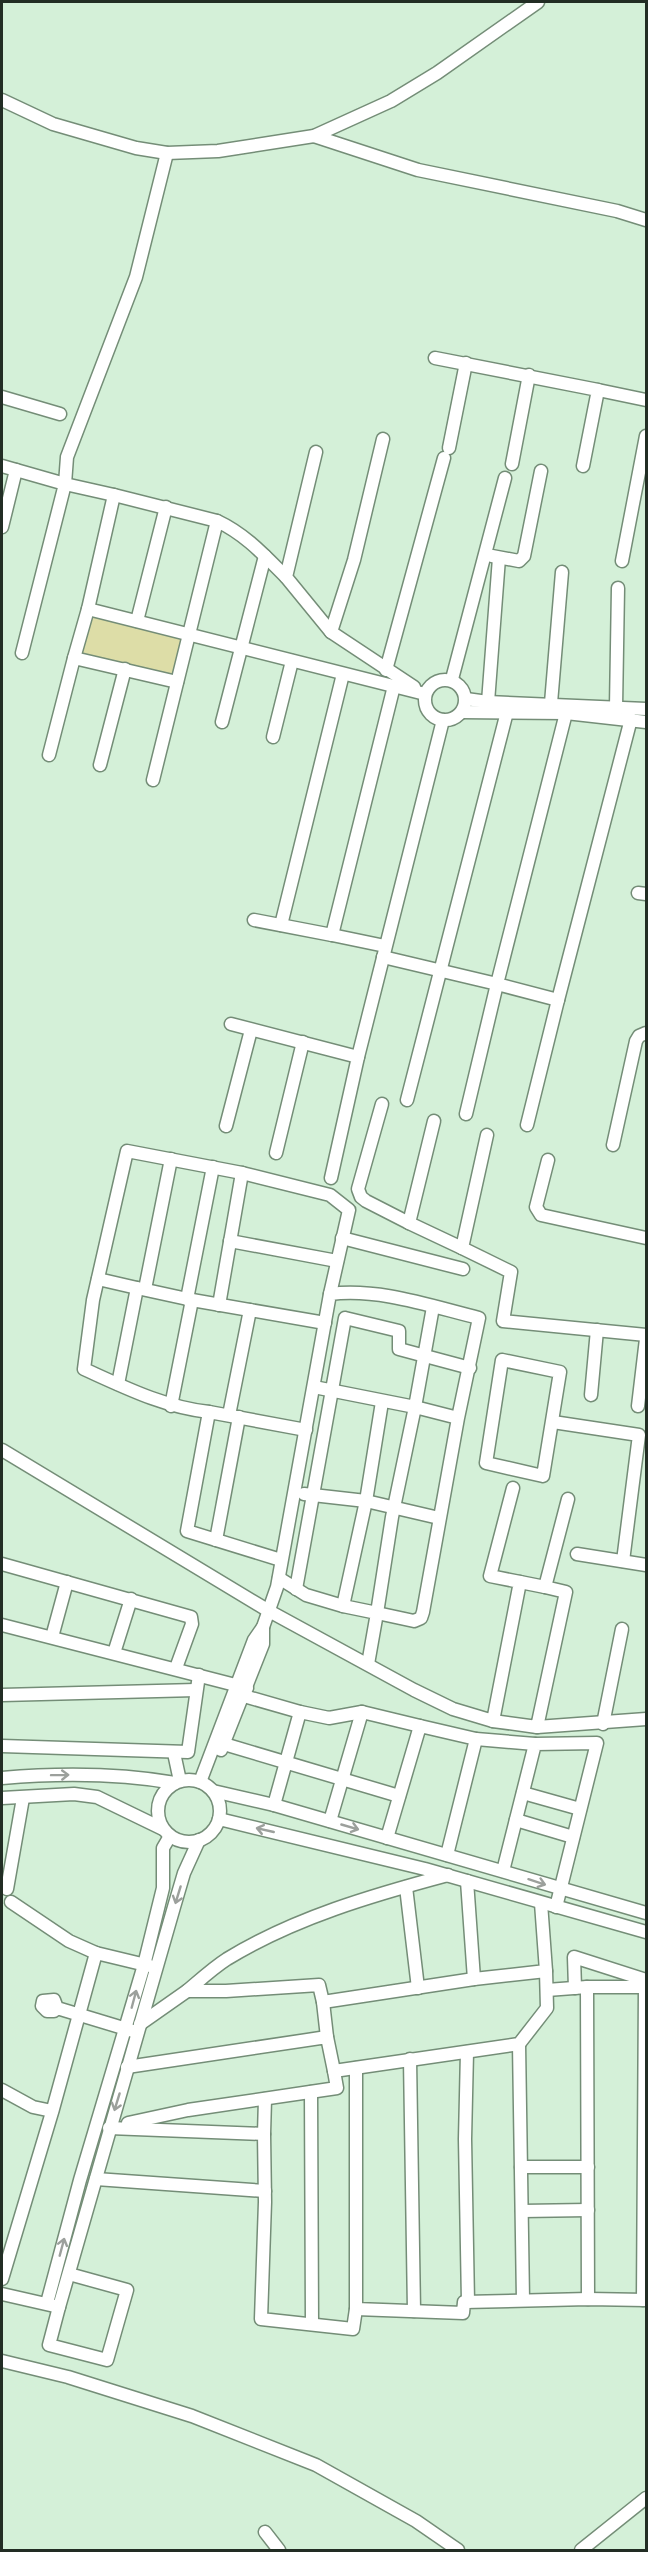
<svg xmlns="http://www.w3.org/2000/svg" width="648" height="2552" viewBox="0 0 648 2552" font-family="Inter,sans-serif">
<style>
.green{fill:#dddda7}
.lines{fill:none;stroke-linecap:round;stroke-linejoin:round}
.minor-casing{stroke:#748d77;stroke-width:15}
.minor{stroke:#fff;stroke-width:12}
.oneway{stroke:#9ca09c}
</style>
<rect width="100%" height="100%" fill="#d4f0d8"/>
<polygon class="green" points="90,614 184,638 173,676 82,653"/>
<g class="lines">
<g class="minor-casing">
<g id="minor">
<polyline points="2,100 53,124 136,148 167,153 218,151 314,136 391,101 437,73 538,2"/>
<polyline points="314,136 418,170 617,211 646,220"/>
<polyline points="167,153 136,277 67,457 65,484 114,495 88,609 425,694"/>
<polyline points="435,358 598,390 583,466"/>
<polyline points="598,390 646,400"/>
<polyline points="2,397 60,414"/>
<polyline points="449,448 466,363"/>
<polyline points="316,452 286,577 331,632 414,687"/>
<polyline points="512,464 529,375"/>
<polyline points="2,466 16,470 2,527"/>
<polyline points="16,470 65,484 22,653"/>
<path d="M114 495 217 521C245 534 264 555 286 577"/>
<polyline points="492,556 519,561 524,556 541,471"/>
<polyline points="622,561 646,436"/>
<polyline points="137,621 166,507"/>
<polyline points="331,632 354,560 383,439"/>
<polyline points="74,658 88,609"/>
<polyline points="386,670 444,458"/>
<polyline points="452,679 505,478"/>
<circle cx="445" cy="700" r="20"/>
<polyline points="466,699 488,702 646,709"/>
<polyline points="488,702 499,558"/>
<polyline points="551,703 562,572"/>
<polyline points="616,707 618,588"/>
<polyline points="462,712 566,713 646,722"/>
<polyline points="566,713 497,984 558,1000 631,719"/>
<polyline points="222,722 265,556"/>
<polyline points="273,737 292,661"/>
<polyline points="49,755 74,658 177,682"/>
<polyline points="100,765 125,669"/>
<polyline points="153,780 217,521"/>
<polyline points="638,893 646,894"/>
<polyline points="254,920 332,935 394,686"/>
<polyline points="281,925 343,674"/>
<polyline points="332,935 385,946"/>
<polyline points="383,957 497,984 466,1114"/>
<polyline points="231,1024 358,1057 331,1178"/>
<polyline points="358,1057 443,720"/>
<polyline points="407,1100 507,712"/>
<polyline points="382,1104 358,1189 361,1197 366,1201 409,1223"/>
<polyline points="434,1121 409,1223 462,1248"/>
<polyline points="527,1125 558,1000"/>
<polyline points="226,1126 251,1030"/>
<polyline points="487,1135 462,1248 511,1272 503,1321 646,1335"/>
<polyline points="613,1145 636,1041 639,1036 646,1033"/>
<polyline points="276,1153 303,1042"/>
<polyline points="548,1160 536,1207 541,1215 646,1238"/>
<polyline points="342,1238 463,1269"/>
<polyline points="230,1241 337,1261"/>
<polyline points="98,1279 137,1288 118,1384"/>
<polyline points="137,1288 192,1300 171,1406"/>
<polyline points="145,1289 171,1159"/>
<polyline points="187,1299 213,1167"/>
<polyline points="192,1300 325,1323"/>
<polyline points="219,1305 242,1173"/>
<polygon points="502,1360 560,1372 543,1476 486,1463"/>
<polyline points="314,1387 415,1407 433,1307"/>
<polyline points="591,1395 597,1330"/>
<polyline points="638,1406 646,1339"/>
<path d="M209 1412C164 1407 126 1388 84 1369L93 1300 127 1151 242 1173 330 1195 349 1210 330 1294"/>
<polyline points="229,1415 250,1310"/>
<polyline points="553,1422 639,1435 623,1561"/>
<polyline points="2,1450 269,1611 414,1690 453,1709 493,1721 520,1582 490,1576 513,1488"/>
<polyline points="304,1494 366,1501 439,1518"/>
<polyline points="216,1540 239,1417"/>
<polyline points="577,1554 646,1565"/>
<polyline points="281,1560 187,1531 209,1412 306,1430"/>
<polyline points="2,1564 191,1617 192,1624 176,1668"/>
<polyline points="279,1578 306,1595 343,1606"/>
<polyline points="520,1582 545,1587"/>
<polyline points="296,1589 345,1318 399,1331 399,1349 470,1368"/>
<polyline points="2,1625 247,1688"/>
<polyline points="52,1637 67,1582"/>
<polyline points="114,1653 131,1599"/>
<polyline points="368,1664 377,1613 343,1606 366,1501 382,1402"/>
<polyline points="2,1695 196,1690"/>
<polyline points="244,1696 300,1712"/>
<polyline points="493,1721 537,1727 566,1592 545,1587 568,1499"/>
<polyline points="603,1724 622,1629"/>
<polyline points="537,1727 646,1719"/>
<polyline points="476,1739 535,1744"/>
<polyline points="224,1744 399,1796"/>
<polyline points="2,1746 188,1752 199,1675"/>
<polyline points="221,1750 263,1644 263,1627"/>
<polyline points="174,1753 180,1781"/>
<path d="M2 1778C60 1773 117 1773 175 1783"/>
<circle cx="189" cy="1811" r="31"/>
<path d="M200 1782 254 1640 263 1627 277 1587 330 1294C380 1288 430 1306 479 1318L458 1418 415 1407 392 1517 377 1613 414 1621 421 1618 423 1612 458 1418"/>
<polyline points="213,1791 274,1805 646,1913"/>
<polyline points="523,1793 580,1809"/>
<polyline points="2,1798 74,1794 97,1797 163,1829"/>
<polyline points="274,1805 300,1712 329,1718 362,1712"/>
<polyline points="219,1819 425,1869 646,1932"/>
<polyline points="516,1820 573,1837"/>
<polyline points="330,1821 362,1712 420,1726"/>
<polyline points="387,1838 420,1726 476,1739 447,1855"/>
<polyline points="503,1871 535,1744 597,1743 556,1907"/>
<path d="M448 1875C373 1895 294 1918 227 1959 213 1968 200 1980 187 1991H226L319 1985 323 2002 474 1979 546 1971 541 1903"/>
<polyline points="467,1881 474,1979"/>
<polyline points="406,1887 418,1988"/>
<polyline points="7,1889 23,1798"/>
<polyline points="11,1902 69,1941 96,1953"/>
<polyline points="587,1987 645,1987 643,2300"/>
<polyline points="575,1988 574,1957 646,1980"/>
<polyline points="547,1990 587,1987 588,2299"/>
<polyline points="323,2002 327,2037"/>
<polyline points="57,2008 54,2000 43,2001 42,2006 47,2011 54,2011 57,2008 133,2031"/>
<polyline points="140,2024 187,1991"/>
<polyline points="519,2044 523,2300"/>
<polyline points="467,2052 465,2139 468,2302"/>
<polyline points="410,2059 414,2311"/>
<polyline points="127,2067 327,2037 334,2071 519,2044 547,2008 546,1971"/>
<polyline points="356,2068 356,2309 463,2313 464,2302 588,2299 646,2300"/>
<polyline points="2,2090 33,2107 52,2111"/>
<polyline points="311,2092 312,2324"/>
<polyline points="128,2123 188,2110 337,2088 334,2071"/>
<polyline points="109,2128 264,2134 265,2202 261,2319 353,2329 356,2309"/>
<polyline points="264,2134 265,2099"/>
<polyline points="521,2167 588,2167"/>
<polyline points="96,2179 265,2191"/>
<polyline points="522,2211 588,2210"/>
<polyline points="2,2279 53,2109 96,1953 150,1966"/>
<polyline points="2,2294 59,2307 174,1907 184,1873 199,1840"/>
<polyline points="47,2303 80,2180 144,1965 163,1888 163,1848 170,1836"/>
<polyline points="59,2307 49,2345 107,2360 127,2290 69,2274"/>
<polyline points="2,2361 68,2377 192,2416 316,2465 416,2521 458,2550"/>
<polyline points="265,2532 279,2550"/>
<polyline points="581,2550 646,2498"/>
</g>
</g>
<use href="#minor" class="minor"/>
</g>
<defs><path id="oneway-shaft" d="M-6 0H5M1.5-3L5.5 0L1.5 3" fill="none" stroke-width="1.6" stroke-linecap="round" stroke-linejoin="round" transform="scale(1.5)"/></defs>
<g class="oneway">
<use href="#oneway-shaft" transform="translate(60 1775) rotate(-1)"/>
<use href="#oneway-shaft" transform="translate(350 1827) rotate(16)"/>
<use href="#oneway-shaft" transform="translate(265 1830) rotate(-167)"/>
<use href="#oneway-shaft" transform="translate(537 1882) rotate(18)"/>
<use href="#oneway-shaft" transform="translate(178 1895) rotate(107)"/>
<use href="#oneway-shaft" transform="translate(134 1999) rotate(-75)"/>
<use href="#oneway-shaft" transform="translate(117 2102) rotate(107)"/>
<use href="#oneway-shaft" transform="translate(62 2247) rotate(-75)"/>
</g>
<rect width="648" height="2552" fill="none" stroke="#222d24" stroke-width="6"/>
</svg>
